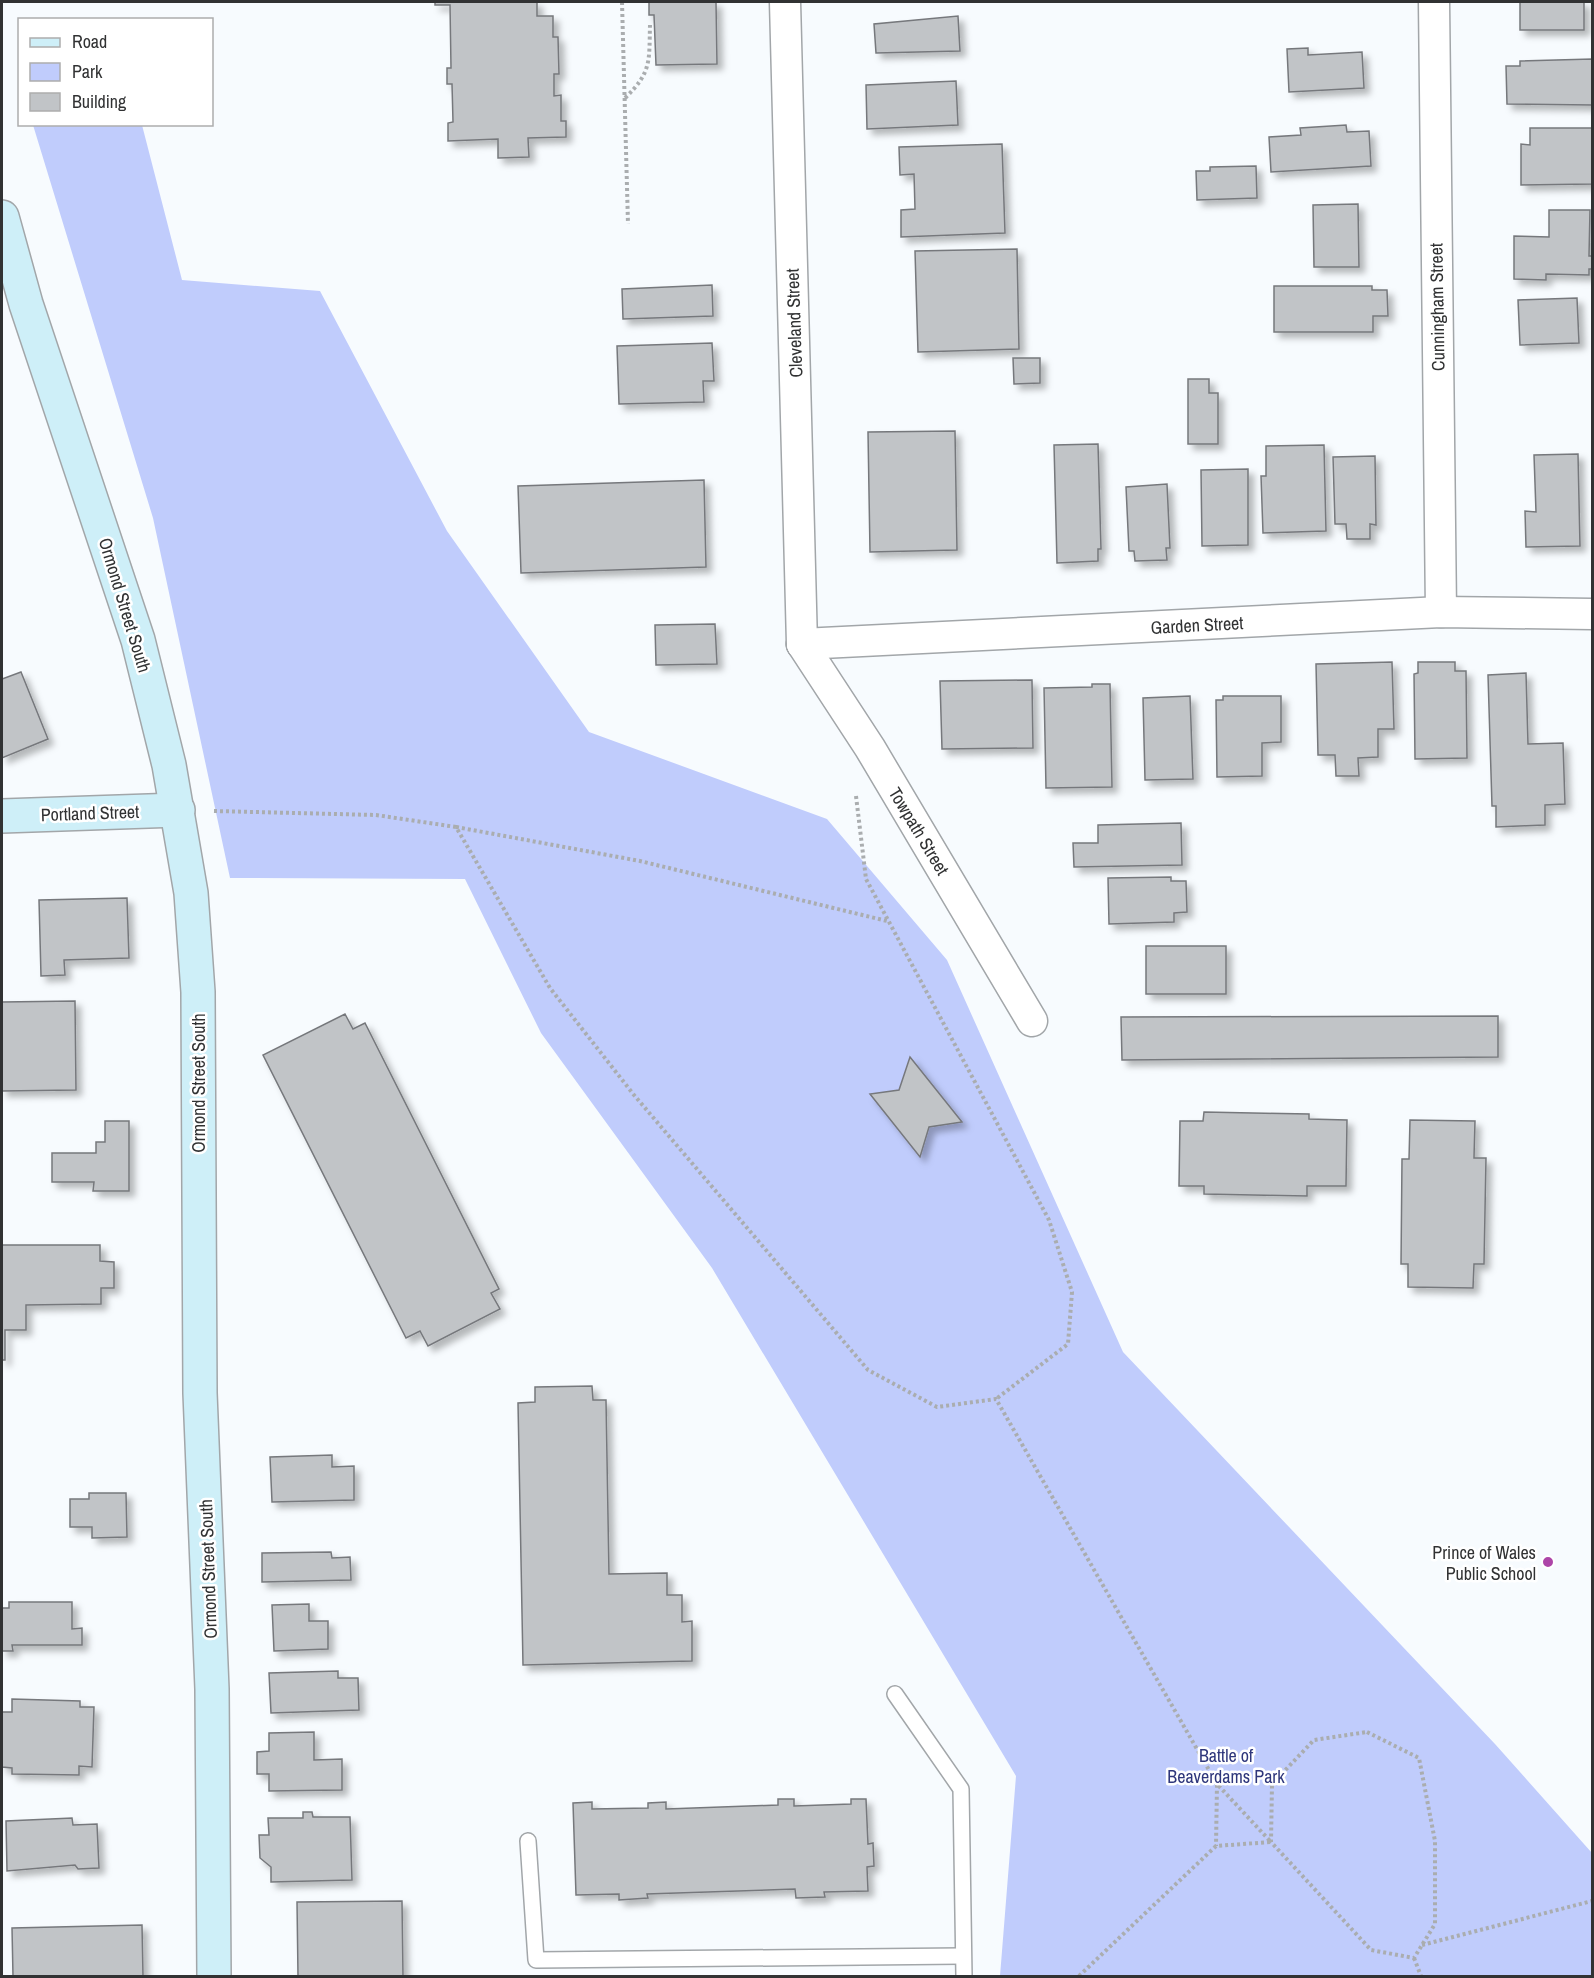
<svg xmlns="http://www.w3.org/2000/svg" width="1594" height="1978" viewBox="0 0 1594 1978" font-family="'Archivo Narrow',sans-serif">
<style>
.green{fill:#c0ccfc}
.building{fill:#c1c4c7;stroke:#76787c;stroke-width:1.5;filter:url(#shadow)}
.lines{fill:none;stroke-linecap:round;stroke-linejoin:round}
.lane-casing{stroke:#a2a6a9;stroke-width:18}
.street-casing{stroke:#a2a6a9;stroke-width:33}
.secondary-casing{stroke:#a2a6a9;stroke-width:36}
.path{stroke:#aaadaf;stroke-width:4;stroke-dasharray:3 3;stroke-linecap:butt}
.lane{stroke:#fff;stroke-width:15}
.street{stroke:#fff;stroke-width:30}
.secondary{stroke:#ceeff8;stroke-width:33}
.poi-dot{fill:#ad45a8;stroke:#fff;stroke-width:2}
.labels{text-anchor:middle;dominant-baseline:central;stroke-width:5;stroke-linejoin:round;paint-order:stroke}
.street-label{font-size:18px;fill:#313233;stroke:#fff}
.poi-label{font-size:18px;fill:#313233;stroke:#fff;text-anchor:end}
.park-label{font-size:18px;fill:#2e367b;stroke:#fff}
</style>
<defs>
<filter id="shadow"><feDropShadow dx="5.5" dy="5.5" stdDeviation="3" flood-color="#0004"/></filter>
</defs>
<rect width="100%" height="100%" fill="#f7fbfe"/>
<polygon class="green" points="33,125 142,125 182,280 320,291 447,531 589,732 827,819 947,960 1123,1352 1495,1744 1592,1853 1592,1976 1000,1976 1016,1776 712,1268 541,1033 465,879 230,878 153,518"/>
<g class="building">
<polygon points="435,2 537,2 537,16 553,16 553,37 558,37 559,74 554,74 554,96 561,95 561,121 566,121 566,137 528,138 529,157 498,158 498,139 448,141 448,123 453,122 452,84 447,84 447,68 451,68 450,5 435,5"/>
<polygon points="649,2 716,2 717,64 656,65 654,15 649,15"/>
<rect x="1520" y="2" width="64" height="28"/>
<polygon points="958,16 960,51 876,53 874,24"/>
<polygon points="1308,48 1308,55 1362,52 1364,88 1289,92 1287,49"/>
<polygon points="1592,59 1592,105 1507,104 1506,66 1520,66 1520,61"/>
<polygon points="956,81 958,125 867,129 866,85"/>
<polygon points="1346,125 1347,132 1369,131 1371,166 1271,172 1269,137 1301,135 1300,128"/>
<polygon points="1530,128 1592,128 1592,184 1521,185 1521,144 1530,145"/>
<polygon points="1002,144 1005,233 901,237 901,210 915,209 914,174 900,175 899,147"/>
<polygon points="1256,166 1257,198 1197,200 1196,171 1210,171 1210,167"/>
<polygon points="1358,204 1359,267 1314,267 1313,205"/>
<polygon points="1549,210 1590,210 1589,256 1592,256 1592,269 1589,269 1589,275 1546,274 1546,280 1514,279 1514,236 1549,237"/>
<polygon points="1017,249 1019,349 918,352 915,251"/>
<polygon points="712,285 713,316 623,319 622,289"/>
<polygon points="1274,286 1372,286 1372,290 1387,290 1388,316 1373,316 1373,332 1274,332"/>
<polygon points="1577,298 1579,343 1520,345 1518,300"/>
<polygon points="712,343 714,381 703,381 704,402 619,404 617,346"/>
<polygon points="1013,358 1040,358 1040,383 1014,384"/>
<polygon points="1188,379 1209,379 1209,393 1218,393 1218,444 1188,444"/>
<polygon points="955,431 957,550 870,552 868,432"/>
<polygon points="1098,444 1101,549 1098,549 1098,561 1057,563 1054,445"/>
<polygon points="1324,445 1326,531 1263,533 1261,476 1266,476 1266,446"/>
<polygon points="1578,454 1580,546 1526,547 1525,511 1536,512 1534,455"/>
<polygon points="1375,456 1376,525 1370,524 1370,539 1347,539 1346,524 1335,524 1333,457"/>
<polygon points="1248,469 1248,545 1202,546 1201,470"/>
<polygon points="704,480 706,567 521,573 518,486"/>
<polygon points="1167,484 1170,548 1166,548 1167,560 1135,561 1134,551 1129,551 1126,487"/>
<polygon points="715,624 717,664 656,665 655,625"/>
<polygon points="1392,662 1394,729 1378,729 1378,757 1358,758 1359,776 1336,776 1335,755 1318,755 1316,664"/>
<polygon points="1418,662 1455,662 1455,671 1466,671 1467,758 1415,759 1414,674 1418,673"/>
<polygon points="21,672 48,739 2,758 2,679"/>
<polygon points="1526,673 1528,744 1563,743 1565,804 1545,805 1545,825 1496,827 1496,806 1492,806 1488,675"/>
<polygon points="1032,680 1033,748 942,749 940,681"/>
<polygon points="1092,684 1110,684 1112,787 1046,788 1044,688 1092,687"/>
<polygon points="1190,696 1193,779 1145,780 1143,698"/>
<polygon points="1223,696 1281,696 1281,742 1262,743 1262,776 1217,777 1216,700 1223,700"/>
<polygon points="1181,823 1182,865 1074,867 1073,843 1098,843 1098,825"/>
<polygon points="1171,877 1171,881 1186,881 1187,912 1174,913 1174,922 1109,924 1108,878"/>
<polygon points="127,898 129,958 64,960 65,975 41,976 39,900"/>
<rect x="1146" y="946" width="80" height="48"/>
<polygon points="75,1001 76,1090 2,1091 2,1002"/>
<polygon points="345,1014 353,1029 365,1023 499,1289 491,1293 500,1309 428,1346 420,1331 406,1338 263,1055"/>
<polygon points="1498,1016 1498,1057 1122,1060 1121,1017"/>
<polygon points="910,1057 962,1122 929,1127 920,1157 870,1094 899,1090"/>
<polygon points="1204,1112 1309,1114 1309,1119 1347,1120 1346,1186 1307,1186 1307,1196 1204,1194 1204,1186 1179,1186 1180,1121 1203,1121"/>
<polygon points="1410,1120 1475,1121 1474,1158 1486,1158 1484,1264 1474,1264 1473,1288 1408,1287 1408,1264 1401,1264 1402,1159 1409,1159"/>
<polygon points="105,1121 129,1121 129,1191 93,1191 94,1182 52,1182 52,1153 96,1153 96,1142 105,1142"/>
<polygon points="2,1245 100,1245 100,1261 114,1262 114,1288 101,1288 101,1304 26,1305 26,1330 5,1330 5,1360 2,1360"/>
<polygon points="592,1386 593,1400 606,1400 609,1574 667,1573 667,1595 682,1595 682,1622 692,1621 692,1661 523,1665 518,1403 535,1402 535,1387"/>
<polygon points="332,1455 332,1467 354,1466 354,1500 272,1502 270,1457"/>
<polygon points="89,1493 126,1493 127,1537 92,1538 92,1527 70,1527 70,1499 89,1499"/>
<polygon points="331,1552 332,1558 350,1557 351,1580 262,1582 262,1553"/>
<polygon points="9,1602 72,1602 72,1629 82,1628 82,1645 12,1645 13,1651 2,1651 2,1608 9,1608"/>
<polygon points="309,1604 309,1621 328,1621 328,1649 274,1651 272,1605"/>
<polygon points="338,1671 338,1678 358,1678 359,1710 271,1713 269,1673"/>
<polygon points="12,1699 80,1701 80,1707 94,1707 92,1767 79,1766 79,1775 12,1774 12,1768 2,1767 2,1712 12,1712"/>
<polygon points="314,1732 314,1760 342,1759 342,1790 269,1791 269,1774 257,1774 257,1752 269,1751 269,1733"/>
<polygon points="778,1799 794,1799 794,1806 851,1804 851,1799 866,1799 868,1844 873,1843 874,1866 867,1867 868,1891 824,1892 825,1897 796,1898 795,1889 647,1894 648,1898 619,1900 619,1894 576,1895 573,1803 592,1802 592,1809 648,1808 648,1803 666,1802 666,1809 778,1805"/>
<polygon points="303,1812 312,1812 313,1817 350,1817 352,1880 271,1882 271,1867 260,1858 259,1835 269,1835 268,1818 303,1818"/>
<polygon points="72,1818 73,1825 97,1824 99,1868 78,1869 75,1865 7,1871 6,1821"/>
<polygon points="402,1901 403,1976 298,1976 297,1902"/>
<polygon points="142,1925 143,1976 13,1976 12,1928"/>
</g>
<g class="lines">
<g class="lane-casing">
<g id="lane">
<polyline points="895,1694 961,1789 964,1976"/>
<polyline points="528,1841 536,1960 962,1956"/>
</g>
</g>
<g class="street-casing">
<g id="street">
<polyline points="785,2 802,644"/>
<polyline points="1434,2 1441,612"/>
<polyline points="802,644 1441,612 1592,614"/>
<polyline points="802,644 870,748 1032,1021"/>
</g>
</g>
<g class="secondary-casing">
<g id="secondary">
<polyline points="2,217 26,304 138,640 169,765 191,893 198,992 200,1393 212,1689 214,1976"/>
<polyline points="2,816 178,810"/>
</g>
</g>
<g class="path">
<polyline points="622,2 628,224"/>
<path d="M625 98C652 72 649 61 650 25"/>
<polyline points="856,796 866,879 1049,1220 1072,1292 1068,1344 996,1399"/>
<polyline points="214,811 376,815 456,827 550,988 634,1095 868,1370 937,1407 996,1399 1217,1784"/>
<polyline points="456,827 640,861 887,921"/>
<polygon points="1367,1732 1419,1758 1435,1841 1435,1924 1414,1958 1371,1950 1271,1842 1272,1784 1314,1740"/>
<polyline points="1422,1945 1592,1901"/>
<polyline points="1414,1958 1421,1976"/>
<polyline points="1079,1976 1216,1846 1271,1842 1217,1784 1216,1846"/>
</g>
<use href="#lane" class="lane"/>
<use href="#street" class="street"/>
<use href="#secondary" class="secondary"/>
</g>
<circle class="poi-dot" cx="1548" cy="1562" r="6"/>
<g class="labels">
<g class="street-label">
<text transform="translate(1437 307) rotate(-91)">Cunningham Street</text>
<text transform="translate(794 323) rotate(-92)">Cleveland Street</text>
<text transform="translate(125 605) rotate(73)">Ormond Street South</text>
<text transform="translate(1197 625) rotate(-3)">Garden Street</text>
<text transform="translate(90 813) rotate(-2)">Portland Street</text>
<text transform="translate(919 831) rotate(59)">Towpath Street</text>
<text transform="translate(198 1083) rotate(-90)">Ormond Street South</text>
<text transform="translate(208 1569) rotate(-92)">Ormond Street South</text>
</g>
<g class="poi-label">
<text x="1536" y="1552">Prince of Wales<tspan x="1536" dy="21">Public School</tspan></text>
</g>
<g class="park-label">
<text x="1226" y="1755">Battle of<tspan x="1226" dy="21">Beaverdams Park</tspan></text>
</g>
</g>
<rect width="1594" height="1978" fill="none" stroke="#313233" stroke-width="6"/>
<rect x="18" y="18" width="195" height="108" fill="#ffffff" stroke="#adadad" stroke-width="1.5"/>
<rect x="30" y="38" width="30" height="9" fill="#ceeff8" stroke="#adadad" stroke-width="1.5"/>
<text x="72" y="48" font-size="18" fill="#313233">Road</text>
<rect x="30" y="63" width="30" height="18" fill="#c0ccfc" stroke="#adadad" stroke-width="1.5"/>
<text x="72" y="78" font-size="18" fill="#313233">Park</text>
<rect x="30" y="93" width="30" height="18" fill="#c1c4c7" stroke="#adadad" stroke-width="1.5"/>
<text x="72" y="108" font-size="18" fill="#313233">Building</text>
</svg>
